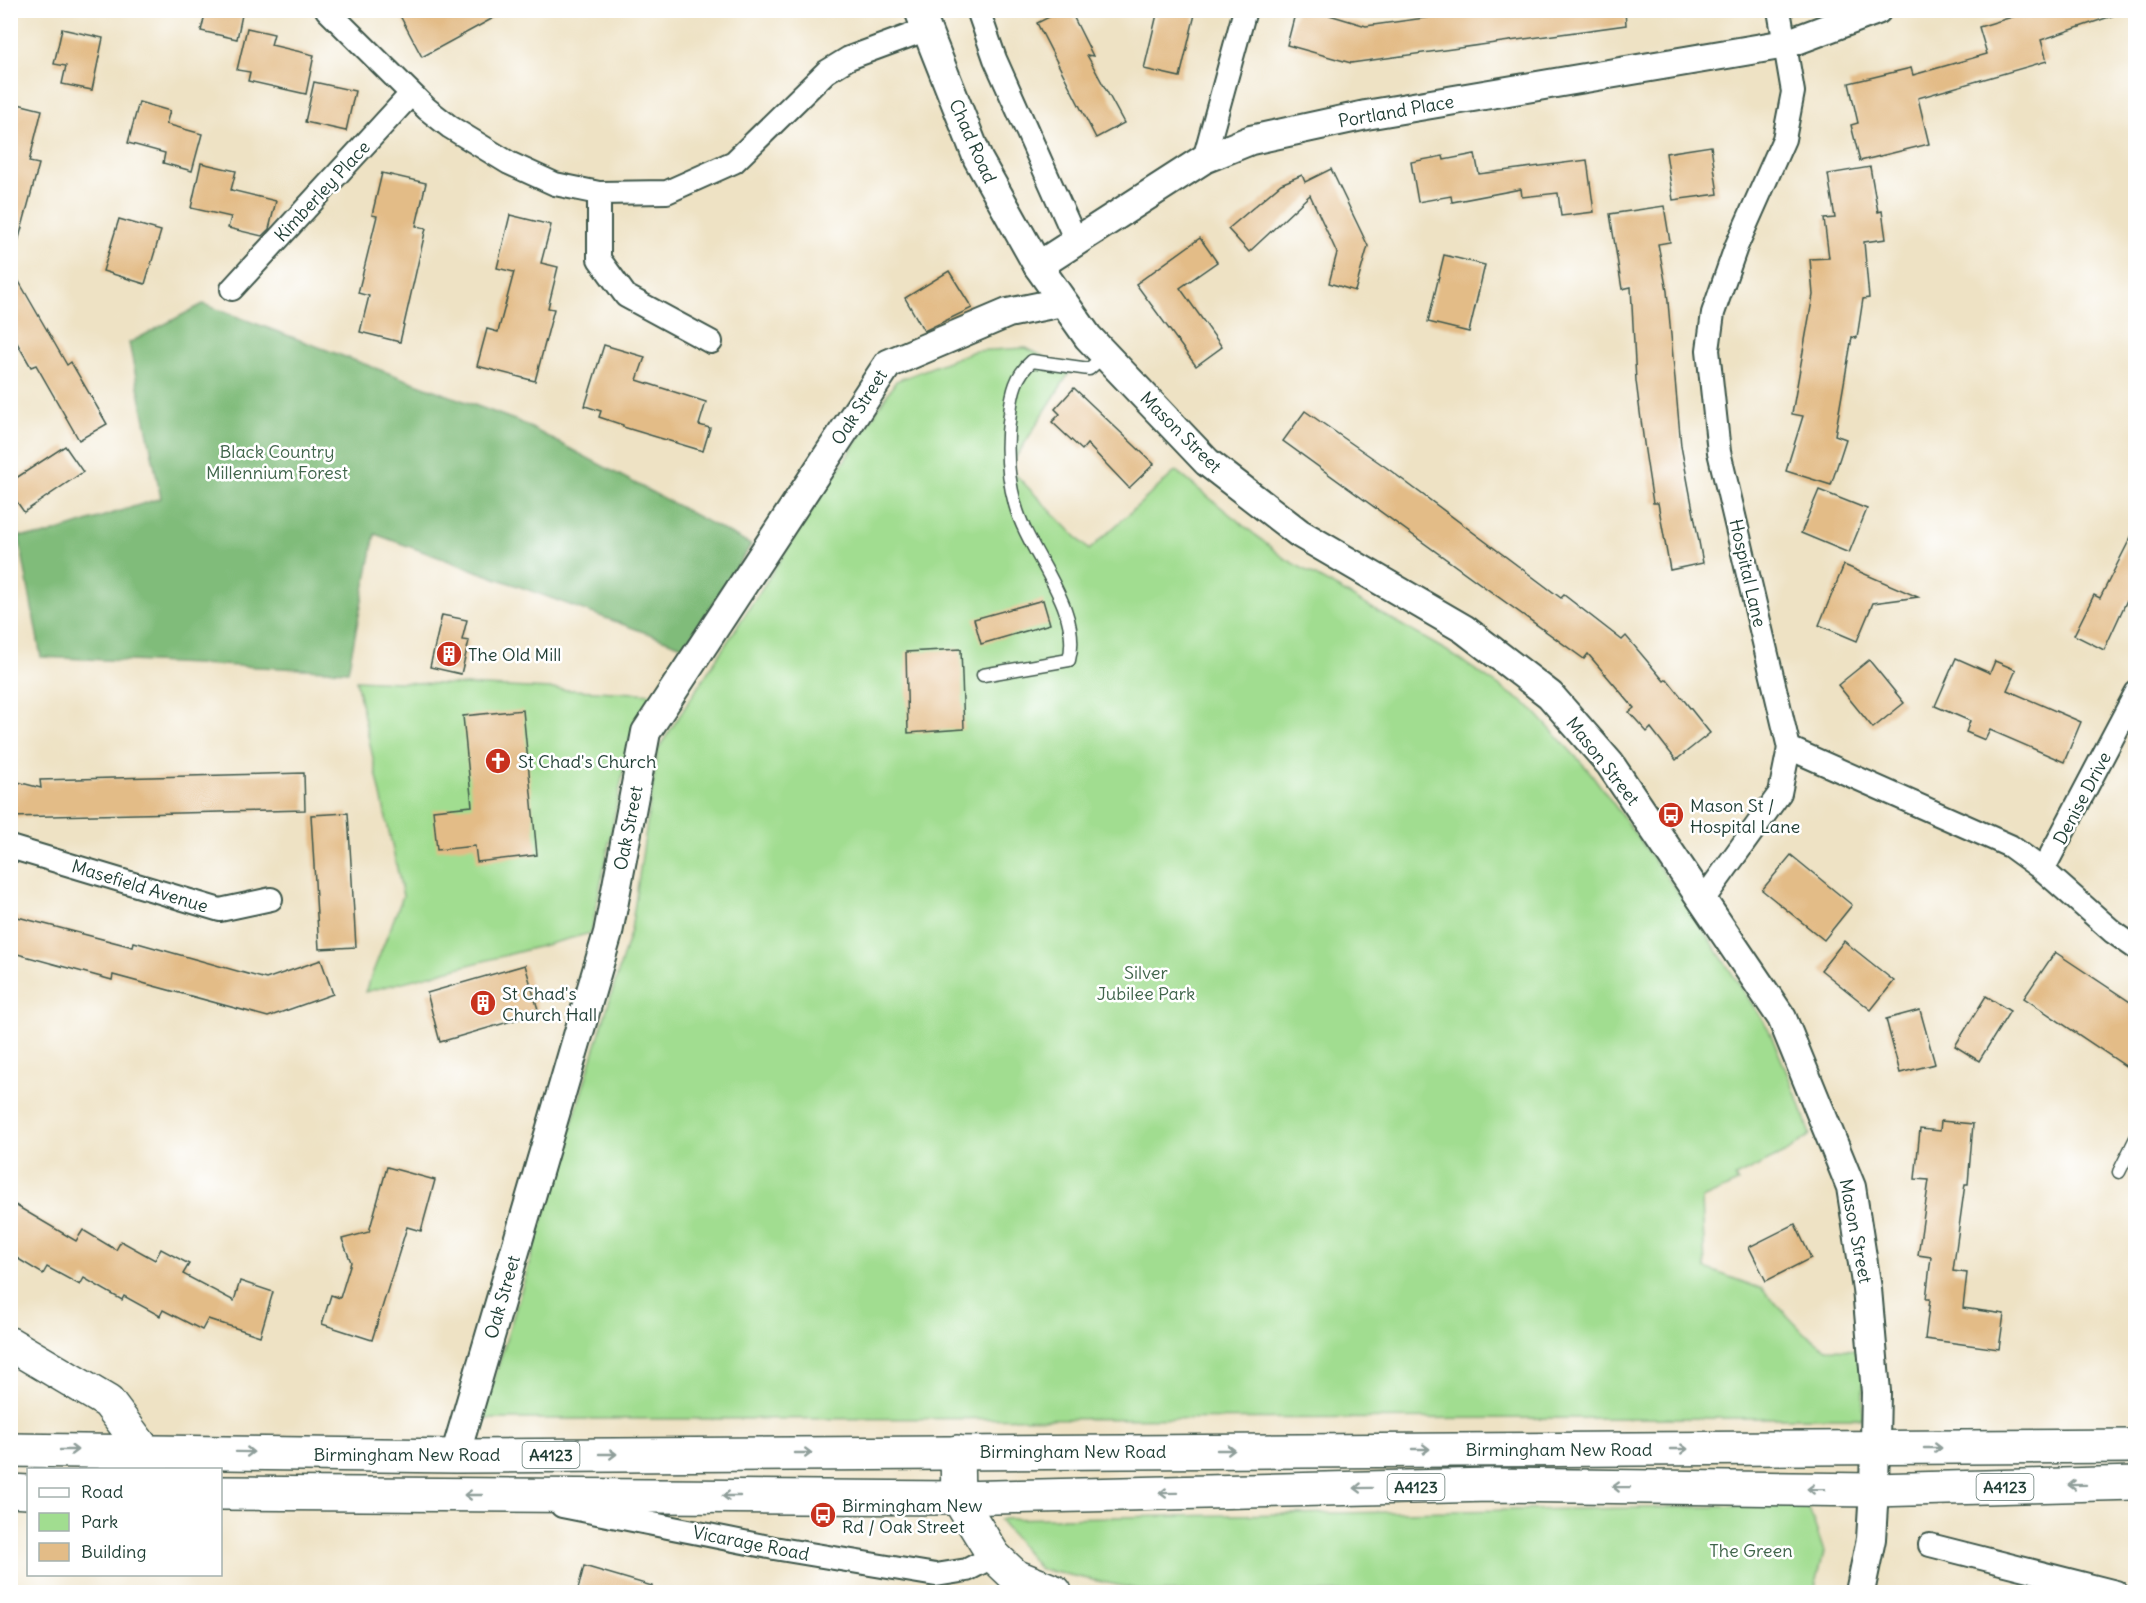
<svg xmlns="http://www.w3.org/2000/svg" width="2146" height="1603" viewBox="0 0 2146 1603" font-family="Delius,sans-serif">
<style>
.green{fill:#a1dd90;stroke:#608d62;stroke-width:1.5}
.forest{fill:#80bc7a;stroke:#507c57;stroke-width:1.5}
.building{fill:#e3bc87}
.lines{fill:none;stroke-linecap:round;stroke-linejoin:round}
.service-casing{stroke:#3e564a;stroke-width:15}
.minor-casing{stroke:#3e564a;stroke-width:26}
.tertiary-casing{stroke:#3e564a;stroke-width:32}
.secondary-casing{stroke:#3e564a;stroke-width:36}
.trunk-casing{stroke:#3e564a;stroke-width:36}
.service{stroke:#fff;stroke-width:12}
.minor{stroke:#fff;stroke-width:22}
.tertiary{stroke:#fff;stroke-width:28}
.secondary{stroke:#fff;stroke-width:33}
.trunk{stroke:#fff;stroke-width:33}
.oneway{stroke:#8f9e9a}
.labels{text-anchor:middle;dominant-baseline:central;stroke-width:5;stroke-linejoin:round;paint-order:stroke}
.shield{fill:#fff;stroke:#627771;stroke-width:1.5}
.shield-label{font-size:16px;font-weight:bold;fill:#1f3d34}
.street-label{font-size:18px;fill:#1f3d34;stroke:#fff}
.park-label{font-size:18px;fill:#40654b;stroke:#fff}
.poi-label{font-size:18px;fill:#1f3d34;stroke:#fff;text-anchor:start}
</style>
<rect width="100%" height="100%" fill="#fff"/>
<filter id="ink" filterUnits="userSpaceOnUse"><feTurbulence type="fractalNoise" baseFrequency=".0167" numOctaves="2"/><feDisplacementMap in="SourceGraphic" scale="12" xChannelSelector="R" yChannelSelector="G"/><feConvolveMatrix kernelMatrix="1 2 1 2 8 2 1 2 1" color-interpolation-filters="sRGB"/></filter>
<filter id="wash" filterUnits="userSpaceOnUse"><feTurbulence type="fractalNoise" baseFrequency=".008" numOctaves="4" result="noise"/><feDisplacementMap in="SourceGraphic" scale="24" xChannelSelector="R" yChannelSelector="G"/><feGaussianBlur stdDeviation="1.35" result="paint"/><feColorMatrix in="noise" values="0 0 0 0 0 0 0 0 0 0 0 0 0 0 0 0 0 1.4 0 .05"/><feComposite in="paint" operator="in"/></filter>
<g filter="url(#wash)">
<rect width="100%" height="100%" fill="#eee2c4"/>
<g class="green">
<polygon points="1026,348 1071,370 1009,468 1089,550 1176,471 1284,558 1447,651 1530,707 1590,772 1683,899 1768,1028 1800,1104 1810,1135 1788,1151 1735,1177 1738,1183 1702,1199 1705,1268 1762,1289 1804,1333 1827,1349 1865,1350 1862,1418 482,1419 631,930 658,749 896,381 974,351"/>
<polygon points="356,680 657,694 630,738 591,933 365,992 403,896"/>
<polygon points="1808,1505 1824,1552 1814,1592 1151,1592 1040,1569 999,1519"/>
</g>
<polygon class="forest" points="203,304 520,422 751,545 685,647 375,534 348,671 41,657 19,536 42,536 161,498 129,343"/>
<g id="blocks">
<g class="building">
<polygon points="206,10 243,10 237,39 201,31"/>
<polygon points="397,10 508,10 422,57"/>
<polygon points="1063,10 1070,10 1093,56 1087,55 1124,123 1096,138 1037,23"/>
<polygon points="1158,10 1196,10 1180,77 1144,69"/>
<polygon points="1296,10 1313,10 1366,26 1483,10 1625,10 1626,25 1351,63 1287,45"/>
<polygon points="2035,10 2114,10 2115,15 2041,40 2047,61 1918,98 1929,144 1860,161 1851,125 1858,123 1849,83 1911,68 1913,75 1987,54 1979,27"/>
<polygon points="247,28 274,34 271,45 314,55 306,94 248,81 250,72 237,70"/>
<polygon points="62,29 103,38 92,90 62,84 66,66 54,64"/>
<polygon points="314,82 355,91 346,131 305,122"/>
<polygon points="10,102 42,110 29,162 39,164 18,242 10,241"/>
<polygon points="139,102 170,111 166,124 202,134 192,171 163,163 165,153 128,143"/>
<polygon points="1711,146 1718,194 1673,200 1666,153"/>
<polygon points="1475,154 1479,174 1587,160 1594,212 1561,216 1558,193 1522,197 1521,189 1452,202 1451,196 1418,202 1411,162 1443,156 1444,160"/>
<polygon points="201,163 236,171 231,190 276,201 269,229 262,236 228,228 231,217 191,208"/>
<polygon points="1870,167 1878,212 1882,211 1886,239 1864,242 1869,298 1863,299 1857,338 1852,337 1835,435 1846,439 1831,485 1786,471 1803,416 1792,414 1813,295 1810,259 1829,258 1824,219 1835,218 1828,174"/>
<polygon points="1331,169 1368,246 1355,291 1329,283 1337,253 1310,195 1249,252 1228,229 1281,184 1302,175 1305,182"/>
<polygon points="382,173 426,183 416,226 426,228 400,342 360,332 369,296 358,293 377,216 372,215"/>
<polygon points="1664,206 1670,242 1658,244 1667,291 1681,446 1703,563 1670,570 1658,503 1653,503 1645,451 1636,381 1631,287 1622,289 1610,214"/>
<polygon points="510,215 551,225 541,263 558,267 548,308 554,309 535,381 477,366 487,329 498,332 514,272 497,268"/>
<polygon points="119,219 161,231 145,284 103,271"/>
<polygon points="1200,238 1217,262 1180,288 1222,347 1196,366 1136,284"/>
<polygon points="1444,255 1485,265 1469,332 1428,322"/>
<polygon points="10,266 67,365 71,362 107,424 79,440 36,365 31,367 10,331"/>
<polygon points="949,271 972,308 924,331 905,298"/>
<polygon points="604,345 645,357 637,380 706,402 699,425 710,428 703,451 623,427 623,425 599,417 601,411 585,406"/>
<polygon points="1074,388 1154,464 1129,488 1087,444 1082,450 1052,422 1060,414 1055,409"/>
<polygon points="1305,411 1387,468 1561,598 1564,595 1622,640 1626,636 1664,681 1667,679 1710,733 1676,760 1651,728 1647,732 1629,712 1634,708 1588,654 1584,659 1283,441"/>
<polygon points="65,446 83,472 24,512 10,492 10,482"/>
<polygon points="1819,490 1867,509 1849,553 1801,533"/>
<polygon points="2136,527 2136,604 2127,600 2104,650 2074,635 2094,595 2100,598"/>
<polygon points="1844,565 1918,597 1873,603 1857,641 1819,625"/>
<polygon points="1043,600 1050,624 981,644 974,619"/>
<polygon points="442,615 467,620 462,640 469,641 461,674 430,667"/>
<polygon points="961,649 964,729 908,733 906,652"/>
<polygon points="1956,658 1990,673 1995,661 2016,670 2007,690 2081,722 2064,762 1990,730 1985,740 1966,732 1970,721 1935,706"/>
<polygon points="1869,660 1904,703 1873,728 1838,685"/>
<polygon points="523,710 537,855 477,862 475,846 437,850 433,810 472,806 463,716"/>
<polygon points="304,773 305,810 10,817 10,780 41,788 40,780"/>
<polygon points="348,813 356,947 319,949 311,815"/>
<polygon points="1791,855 1852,905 1824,940 1762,890"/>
<polygon points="10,915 133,947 134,942 266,979 321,960 333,994 268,1017 113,975 112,980 10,952"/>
<polygon points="1844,941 1894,981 1871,1010 1821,970"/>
<polygon points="2055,952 2136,1006 2136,1073 2024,998"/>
<polygon points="525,965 539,1013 440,1042 427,993"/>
<polygon points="1986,996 2010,1011 1979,1061 1955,1046"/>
<polygon points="1920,1010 1935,1064 1900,1073 1886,1019"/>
<polygon points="1941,1121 1973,1124 1968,1184 1965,1184 1953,1271 1967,1273 1963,1308 2004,1314 1999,1349 1925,1339 1930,1299 1926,1299 1931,1257 1918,1255 1929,1180 1915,1179 1920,1129 1940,1131"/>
<polygon points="387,1167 435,1180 421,1231 407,1227 372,1340 322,1324 331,1295 340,1298 351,1262 342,1239 369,1232"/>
<polygon points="10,1202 76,1241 83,1230 116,1250 121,1241 155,1260 161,1249 189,1264 183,1274 234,1301 240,1281 273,1292 260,1336 208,1319 202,1330 163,1310 160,1316 124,1296 122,1300 84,1278 80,1285 47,1267 43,1274 10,1254"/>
<polygon points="1795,1224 1811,1258 1766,1281 1749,1247"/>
<polygon points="584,1566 652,1586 652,1593 577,1593"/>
</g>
</g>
</g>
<g filter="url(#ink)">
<use href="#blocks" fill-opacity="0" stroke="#3e564a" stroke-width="1.5"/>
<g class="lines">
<g class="service-casing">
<g id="service">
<path d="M983 675 1069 660C1083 607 1028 554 1015 504 1007 475 1006 442 1010 413 1012 392 1016 375 1032 361L1089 369 1105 355"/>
<polyline points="2119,1172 2136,1138"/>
</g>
</g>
<g class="minor-casing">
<g id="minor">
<polyline points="327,10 427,109 450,127 509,163 555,184 599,193 667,192 734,162 826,72 849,58 925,30"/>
<polyline points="978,10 995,59 1077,243"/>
<polyline points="1779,10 1793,92 1784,139 1736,247 1713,313 1708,350 1719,452 1789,748 2010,846 2043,870 2113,932 2136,948"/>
<polyline points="1204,159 1245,10"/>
<polyline points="599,193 599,259 626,296 711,342"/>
<polyline points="232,289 411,94"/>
<polyline points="10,847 220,910 271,899"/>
<polyline points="2043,870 2136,693"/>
<polyline points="1703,900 1780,793 1789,748"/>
<polyline points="562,1506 774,1548 936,1575 967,1570 994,1556"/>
<polyline points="1930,1545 2116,1592"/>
</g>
</g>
<g class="tertiary-casing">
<g id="tertiary">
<polyline points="919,10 978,159 1038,266 1088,337 1207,462 1299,533 1464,629 1550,695 1610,764 1782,1018 1851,1187 1867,1289 1876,1392 1874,1490 1871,1539 1860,1592"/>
<polyline points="1038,266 1204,159 1251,140 1366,115 1786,44 1877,10"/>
<polyline points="455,1456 608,933 646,732 888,364 1008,313 1062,302"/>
</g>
</g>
<g class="secondary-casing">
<g id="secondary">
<polyline points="10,1344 108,1402 144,1450 149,1470"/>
<polyline points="957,1452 958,1498 994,1556 1015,1576 1055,1592"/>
</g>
</g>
<g class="trunk-casing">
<g id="trunk">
<polyline points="10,1450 455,1456 2136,1446"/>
<polyline points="10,1491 28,1492"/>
<polyline points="220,1493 958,1498 1490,1485 1874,1490 2136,1483"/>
</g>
</g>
<use href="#service" class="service"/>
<use href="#minor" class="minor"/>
<use href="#tertiary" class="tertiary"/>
<use href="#secondary" class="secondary"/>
<use href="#trunk" class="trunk"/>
</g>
<defs><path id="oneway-shaft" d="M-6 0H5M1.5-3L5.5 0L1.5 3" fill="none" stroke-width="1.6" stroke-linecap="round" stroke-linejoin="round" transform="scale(1.5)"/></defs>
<g class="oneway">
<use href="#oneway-shaft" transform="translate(1933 1448)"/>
<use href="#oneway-shaft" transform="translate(1421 1449)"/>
<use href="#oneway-shaft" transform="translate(1679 1449)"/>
<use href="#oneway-shaft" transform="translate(69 1450)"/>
<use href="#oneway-shaft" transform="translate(1226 1450)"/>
<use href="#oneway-shaft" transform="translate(245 1452) rotate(1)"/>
<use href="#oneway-shaft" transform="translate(803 1453)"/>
<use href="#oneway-shaft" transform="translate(608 1454)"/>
<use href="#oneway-shaft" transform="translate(2077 1485) rotate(179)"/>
<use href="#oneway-shaft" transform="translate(1621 1487) rotate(-179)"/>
<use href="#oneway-shaft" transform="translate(1363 1488) rotate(179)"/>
<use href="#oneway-shaft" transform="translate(1816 1489) rotate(-179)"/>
<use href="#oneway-shaft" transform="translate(1168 1493) rotate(179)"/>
<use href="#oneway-shaft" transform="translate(473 1495) rotate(-180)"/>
<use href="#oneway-shaft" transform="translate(731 1496) rotate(-180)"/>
</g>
</g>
<defs>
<g id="building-disc" transform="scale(1.35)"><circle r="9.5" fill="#c8321e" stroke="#fff"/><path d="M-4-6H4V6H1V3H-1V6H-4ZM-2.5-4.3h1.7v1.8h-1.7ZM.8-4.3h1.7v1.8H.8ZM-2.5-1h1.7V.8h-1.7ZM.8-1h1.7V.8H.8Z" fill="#fff"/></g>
<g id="church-disc" transform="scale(1.35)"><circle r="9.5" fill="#c8321e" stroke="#fff"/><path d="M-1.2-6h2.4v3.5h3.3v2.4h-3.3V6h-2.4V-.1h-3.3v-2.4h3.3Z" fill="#fff"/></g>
<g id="bus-disc" transform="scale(1.35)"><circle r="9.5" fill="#c8321e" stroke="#fff"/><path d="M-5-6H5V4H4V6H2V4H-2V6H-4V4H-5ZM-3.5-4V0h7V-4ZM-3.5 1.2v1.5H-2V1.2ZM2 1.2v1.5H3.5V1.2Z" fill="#fff"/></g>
</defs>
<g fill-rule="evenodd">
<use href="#building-disc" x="449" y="654"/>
<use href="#church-disc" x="498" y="761"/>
<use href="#bus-disc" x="1671" y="815"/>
<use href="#building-disc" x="483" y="1003"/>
<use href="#bus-disc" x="823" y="1515"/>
</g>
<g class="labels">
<g class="shield">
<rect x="522.5" y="1442" width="57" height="26" rx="4.5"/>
<rect x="1387.5" y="1474" width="57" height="26" rx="4.5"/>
<rect x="1976.5" y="1474" width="57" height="26" rx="4.5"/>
</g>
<g class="shield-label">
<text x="551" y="1455">A4123</text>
<text x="1416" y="1487">A4123</text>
<text x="2005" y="1487">A4123</text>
</g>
<g class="street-label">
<text transform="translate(1396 111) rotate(-10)">Portland Place</text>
<text transform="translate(973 141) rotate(66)">Chad Road</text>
<text transform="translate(322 191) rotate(-47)">Kimberley Place</text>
<text transform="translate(859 407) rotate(-57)">Oak Street</text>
<text transform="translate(1181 432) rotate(45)">Mason Street</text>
<text transform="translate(1748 573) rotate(77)">Hospital Lane</text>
<text transform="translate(1603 761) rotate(52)">Mason Street</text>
<text transform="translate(2082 798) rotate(-62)">Denise Drive</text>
<text transform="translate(628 828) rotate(-79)">Oak Street</text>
<text transform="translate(140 886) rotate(17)">Masefield Avenue</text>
<text transform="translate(1856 1231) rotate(79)">Mason Street</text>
<text transform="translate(502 1297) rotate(-74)">Oak Street</text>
<text x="1559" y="1449">Birmingham New Road</text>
<text x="1073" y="1451">Birmingham New Road</text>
<text x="407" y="1454">Birmingham New Road</text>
<text transform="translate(751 1543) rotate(11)">Vicarage Road</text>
</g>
<g class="park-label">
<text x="277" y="451">Black Country<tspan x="277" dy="21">Millennium Forest</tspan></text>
<text x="1146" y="972">Silver<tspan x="1146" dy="21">Jubilee Park</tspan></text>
<text x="1751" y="1550">The Green</text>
</g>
<g class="poi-label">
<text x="468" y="654">The Old Mill</text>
<text x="518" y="761">St Chad's Church</text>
<text x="1690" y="805">Mason St /<tspan x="1690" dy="21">Hospital Lane</tspan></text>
<text x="502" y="993">St Chad's<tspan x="502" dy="21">Church Hall</tspan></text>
<text x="842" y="1505">Birmingham New<tspan x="842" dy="21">Rd / Oak Street</tspan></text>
</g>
</g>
<rect width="2146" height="1603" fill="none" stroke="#fff" stroke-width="36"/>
<rect x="27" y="1468" width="195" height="108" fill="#ffffff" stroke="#a5b1ae" stroke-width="1.5"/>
<rect x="39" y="1488" width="30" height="9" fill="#ffffff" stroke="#a5b1ae" stroke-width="1.5"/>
<text x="81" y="1498" font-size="18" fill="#1f3d34">Road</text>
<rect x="39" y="1513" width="30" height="18" fill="#a1dd90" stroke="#a5b1ae" stroke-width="1.5"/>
<text x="81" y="1528" font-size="18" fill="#1f3d34">Park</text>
<rect x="39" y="1543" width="30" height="18" fill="#e3bc87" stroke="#a5b1ae" stroke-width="1.5"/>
<text x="81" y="1558" font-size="18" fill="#1f3d34">Building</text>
</svg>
